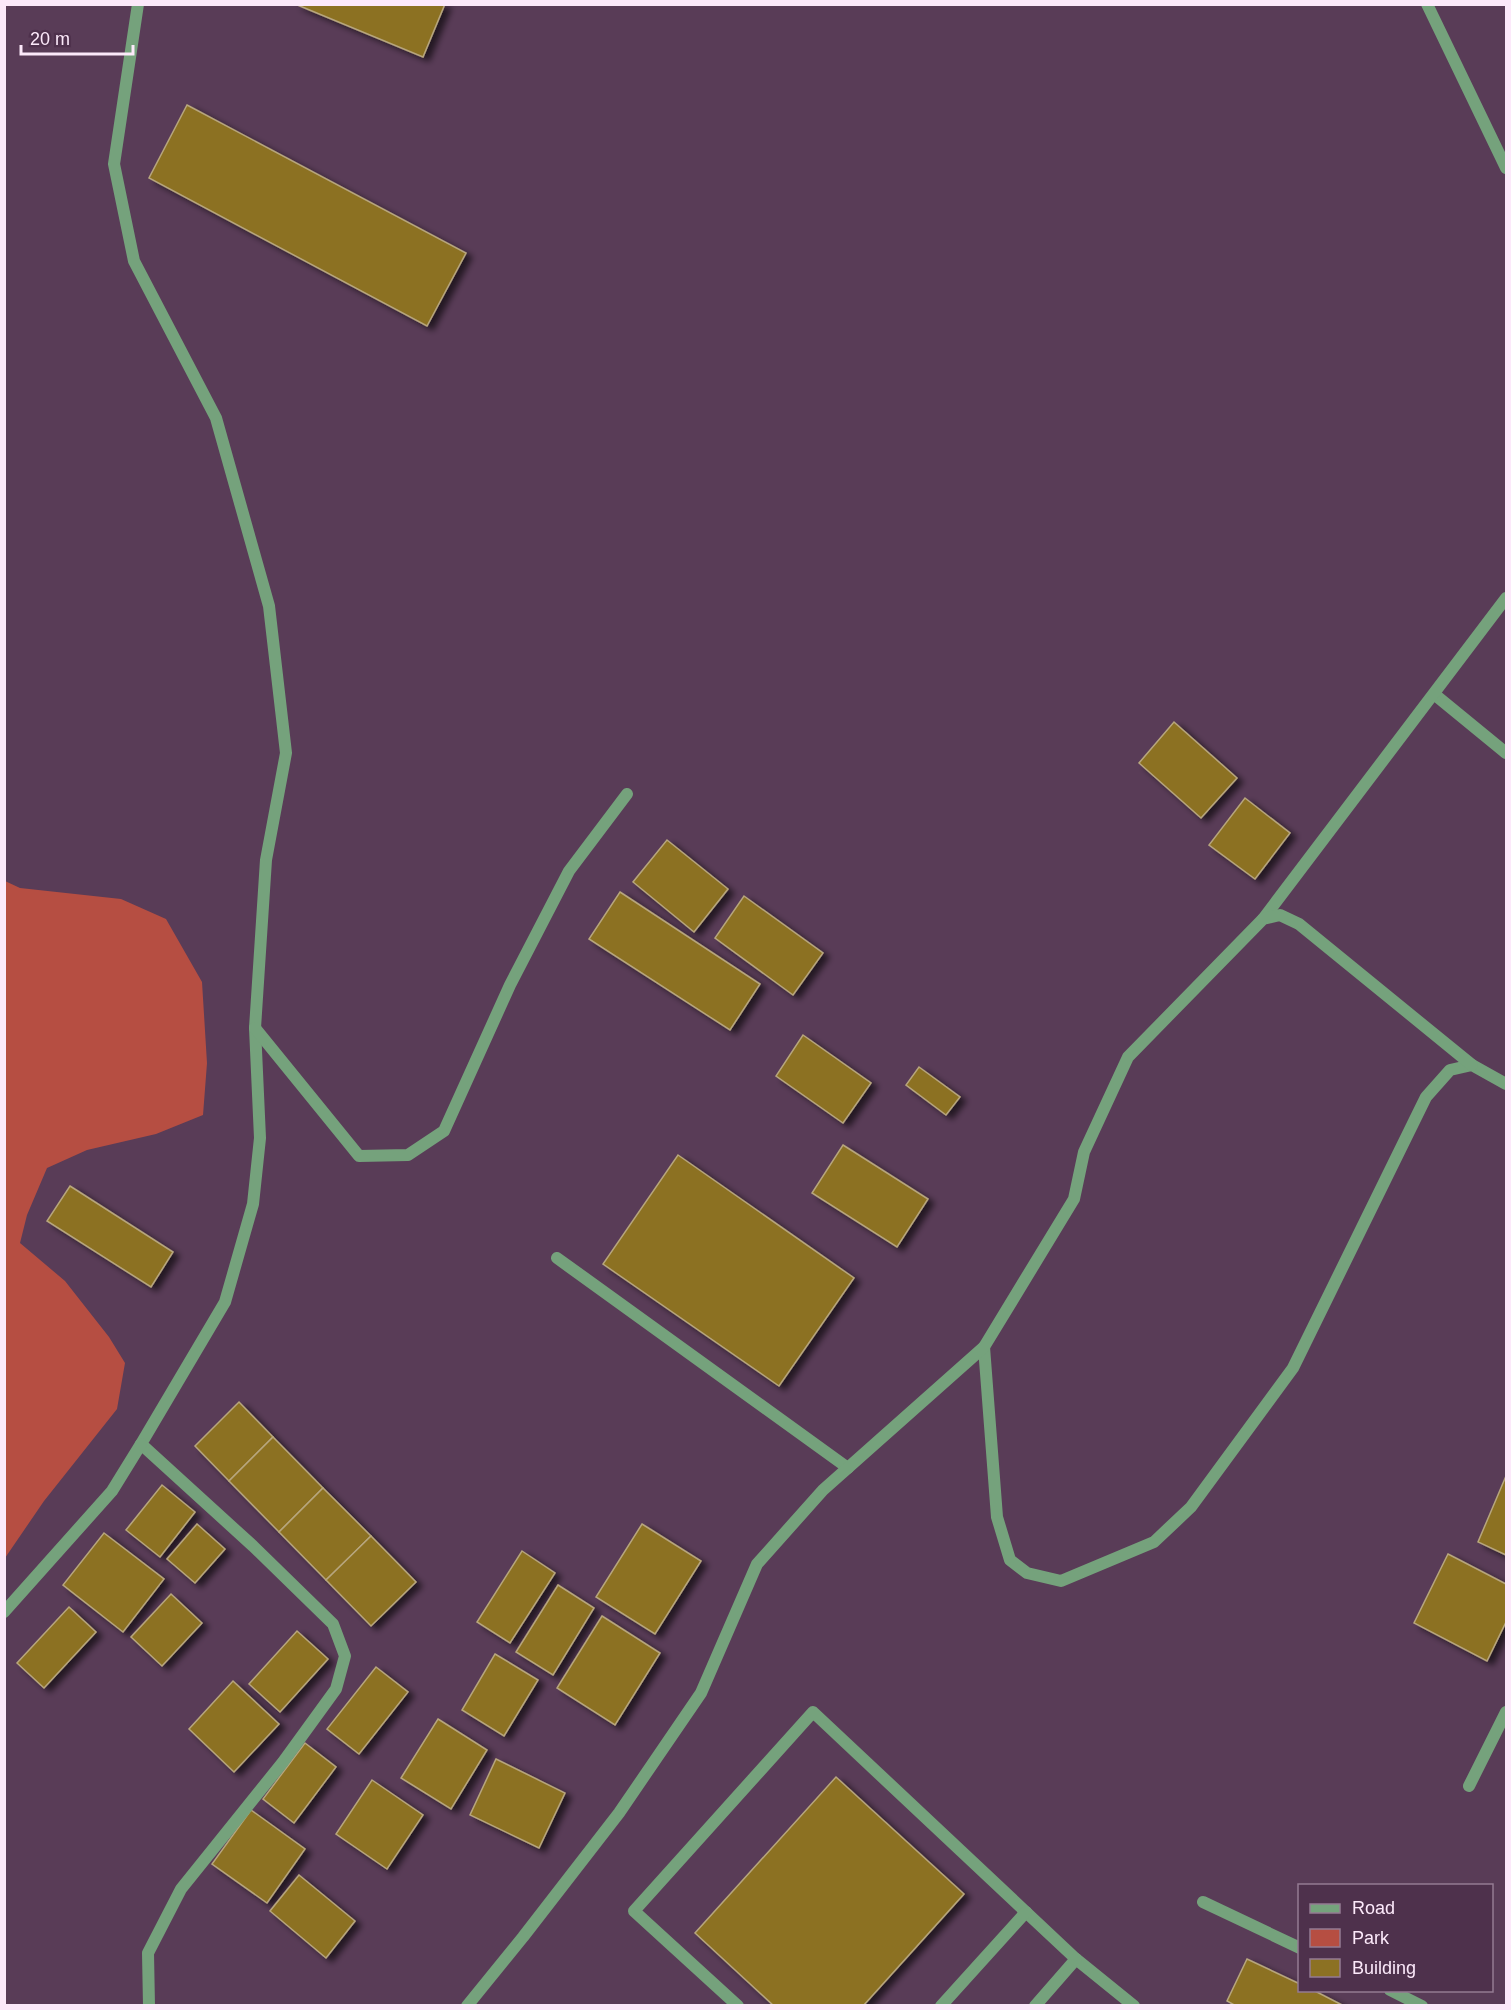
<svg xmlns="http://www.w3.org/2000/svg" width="1511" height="2010" viewBox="0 0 1511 2010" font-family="Arial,sans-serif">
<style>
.green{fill:#b64e42}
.building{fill:#8c7123;stroke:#b7a67d;stroke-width:1.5;filter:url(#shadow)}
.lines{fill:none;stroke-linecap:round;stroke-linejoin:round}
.minor{stroke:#75a27c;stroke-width:12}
</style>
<defs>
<filter id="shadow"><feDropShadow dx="6" dy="4" stdDeviation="3" flood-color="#0009"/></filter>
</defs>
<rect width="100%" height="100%" fill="#593c57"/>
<polygon class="green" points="5,881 20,888 121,899 166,919 202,982 207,1063 203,1115 156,1134 87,1150 47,1168 27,1215 20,1243 65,1281 109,1337 125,1363 117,1409 44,1501 5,1558"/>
<g class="building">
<polygon points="295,4 445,4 423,57"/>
<polygon points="187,105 466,253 427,326 149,178"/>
<polygon points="1174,722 1237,778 1201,818 1139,763"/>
<polygon points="1245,798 1290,833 1255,879 1209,845"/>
<polygon points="667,840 728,889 694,932 633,882"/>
<polygon points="620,892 760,984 730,1030 589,939"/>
<polygon points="744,896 823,953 793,995 715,938"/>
<polygon points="803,1035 871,1083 843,1123 776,1076"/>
<polygon points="919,1067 960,1097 946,1115 906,1085"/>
<polygon points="843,1145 928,1199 897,1247 812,1193"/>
<polygon points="678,1155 854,1278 779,1386 603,1264"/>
<polygon points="70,1186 173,1252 151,1287 47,1221"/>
<polygon points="239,1402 273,1437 229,1481 195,1446"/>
<polygon points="273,1437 323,1488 279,1532 229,1481"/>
<polygon points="1506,1476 1506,1555 1478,1542"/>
<polygon points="162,1485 195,1512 160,1557 126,1530"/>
<polygon points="323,1488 371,1536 326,1580 279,1532"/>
<polygon points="197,1524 225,1549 195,1583 167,1559"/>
<polygon points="642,1524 701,1561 655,1634 596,1597"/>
<polygon points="104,1533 164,1579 123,1632 63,1585"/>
<polygon points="371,1536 416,1582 371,1626 326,1580"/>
<polygon points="522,1551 555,1573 510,1643 477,1622"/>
<polygon points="1448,1554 1506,1584 1506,1622 1487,1661 1414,1623"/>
<polygon points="558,1585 594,1608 553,1675 516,1652"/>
<polygon points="171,1594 202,1623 162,1666 131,1637"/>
<polygon points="69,1607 96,1632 44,1688 17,1663"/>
<polygon points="602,1616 660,1653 615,1725 557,1688"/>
<polygon points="297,1631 328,1659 280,1712 249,1684"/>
<polygon points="495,1654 538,1680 504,1736 462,1710"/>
<polygon points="376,1667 408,1692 359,1754 327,1729"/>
<polygon points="233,1681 279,1724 234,1772 189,1729"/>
<polygon points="438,1719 487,1750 451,1809 401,1778"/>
<polygon points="305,1743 336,1767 294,1823 263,1799"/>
<polygon points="496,1759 565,1793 539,1848 470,1815"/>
<polygon points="836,1777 964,1894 863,2006 774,2006 695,1933"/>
<polygon points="372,1780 423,1815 387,1869 336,1834"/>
<polygon points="251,1810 305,1849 267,1903 212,1864"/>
<polygon points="299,1875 355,1921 326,1958 270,1911"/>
<polygon points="1247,1959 1300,1984 1300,1990 1313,1990 1344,2006 1236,2006 1227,2001"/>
</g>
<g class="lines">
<g class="minor">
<polyline points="138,4 114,164 134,261 216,418 269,606 286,753 266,860 255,1028 260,1138 253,1204 225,1302 141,1444 253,1546 333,1624 345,1656 336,1689 283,1762 181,1889 148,1953 149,2006"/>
<polyline points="1427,4 1506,168"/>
<polyline points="1434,694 1506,753"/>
<polyline points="1263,919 1506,598"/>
<polyline points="255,1028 359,1156 408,1155 444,1131 510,985 569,871 627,794"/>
<polyline points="557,1258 848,1468"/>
<polyline points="984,1347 997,1517 1010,1560 1027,1573 1061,1581 1154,1542 1191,1507 1293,1368 1426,1097 1450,1070 1472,1065 1506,1084"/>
<polyline points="4,1612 112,1491 141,1444"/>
<polyline points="1469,1786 1506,1712"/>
<polyline points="1203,1902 1300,1948"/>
<polyline points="1390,1990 1422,2006"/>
<polyline points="467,2006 523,1937 619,1813 701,1693 757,1564 823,1490 984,1347 1074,1199 1084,1152 1128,1057 1263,919 1280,915 1299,924 1472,1065"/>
<polyline points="738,2006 634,1911 813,1712 1076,1959 1134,2006"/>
<polyline points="941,2006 1026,1912"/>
<polyline points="1035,2006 1076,1959"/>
</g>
</g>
<rect width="1511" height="2010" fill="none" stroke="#fce9fa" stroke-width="12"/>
<rect x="1298" y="1884" width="195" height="108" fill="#4e314c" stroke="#947b92" stroke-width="1.5"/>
<rect x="1310" y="1904" width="30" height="9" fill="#75a27c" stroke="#947b92" stroke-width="1.5"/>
<text x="1352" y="1914" font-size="18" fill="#fce9fa">Road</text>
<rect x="1310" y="1929" width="30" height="18" fill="#b64e42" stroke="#947b92" stroke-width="1.5"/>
<text x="1352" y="1944" font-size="18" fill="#fce9fa">Park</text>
<rect x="1310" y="1959" width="30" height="18" fill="#8c7123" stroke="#947b92" stroke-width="1.5"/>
<text x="1352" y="1974" font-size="18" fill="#fce9fa">Building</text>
<path d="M21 45v9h112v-9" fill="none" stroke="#fce9fa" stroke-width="3"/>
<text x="30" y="45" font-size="18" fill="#fce9fa" stroke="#4e314c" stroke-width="4.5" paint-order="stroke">20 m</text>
</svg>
